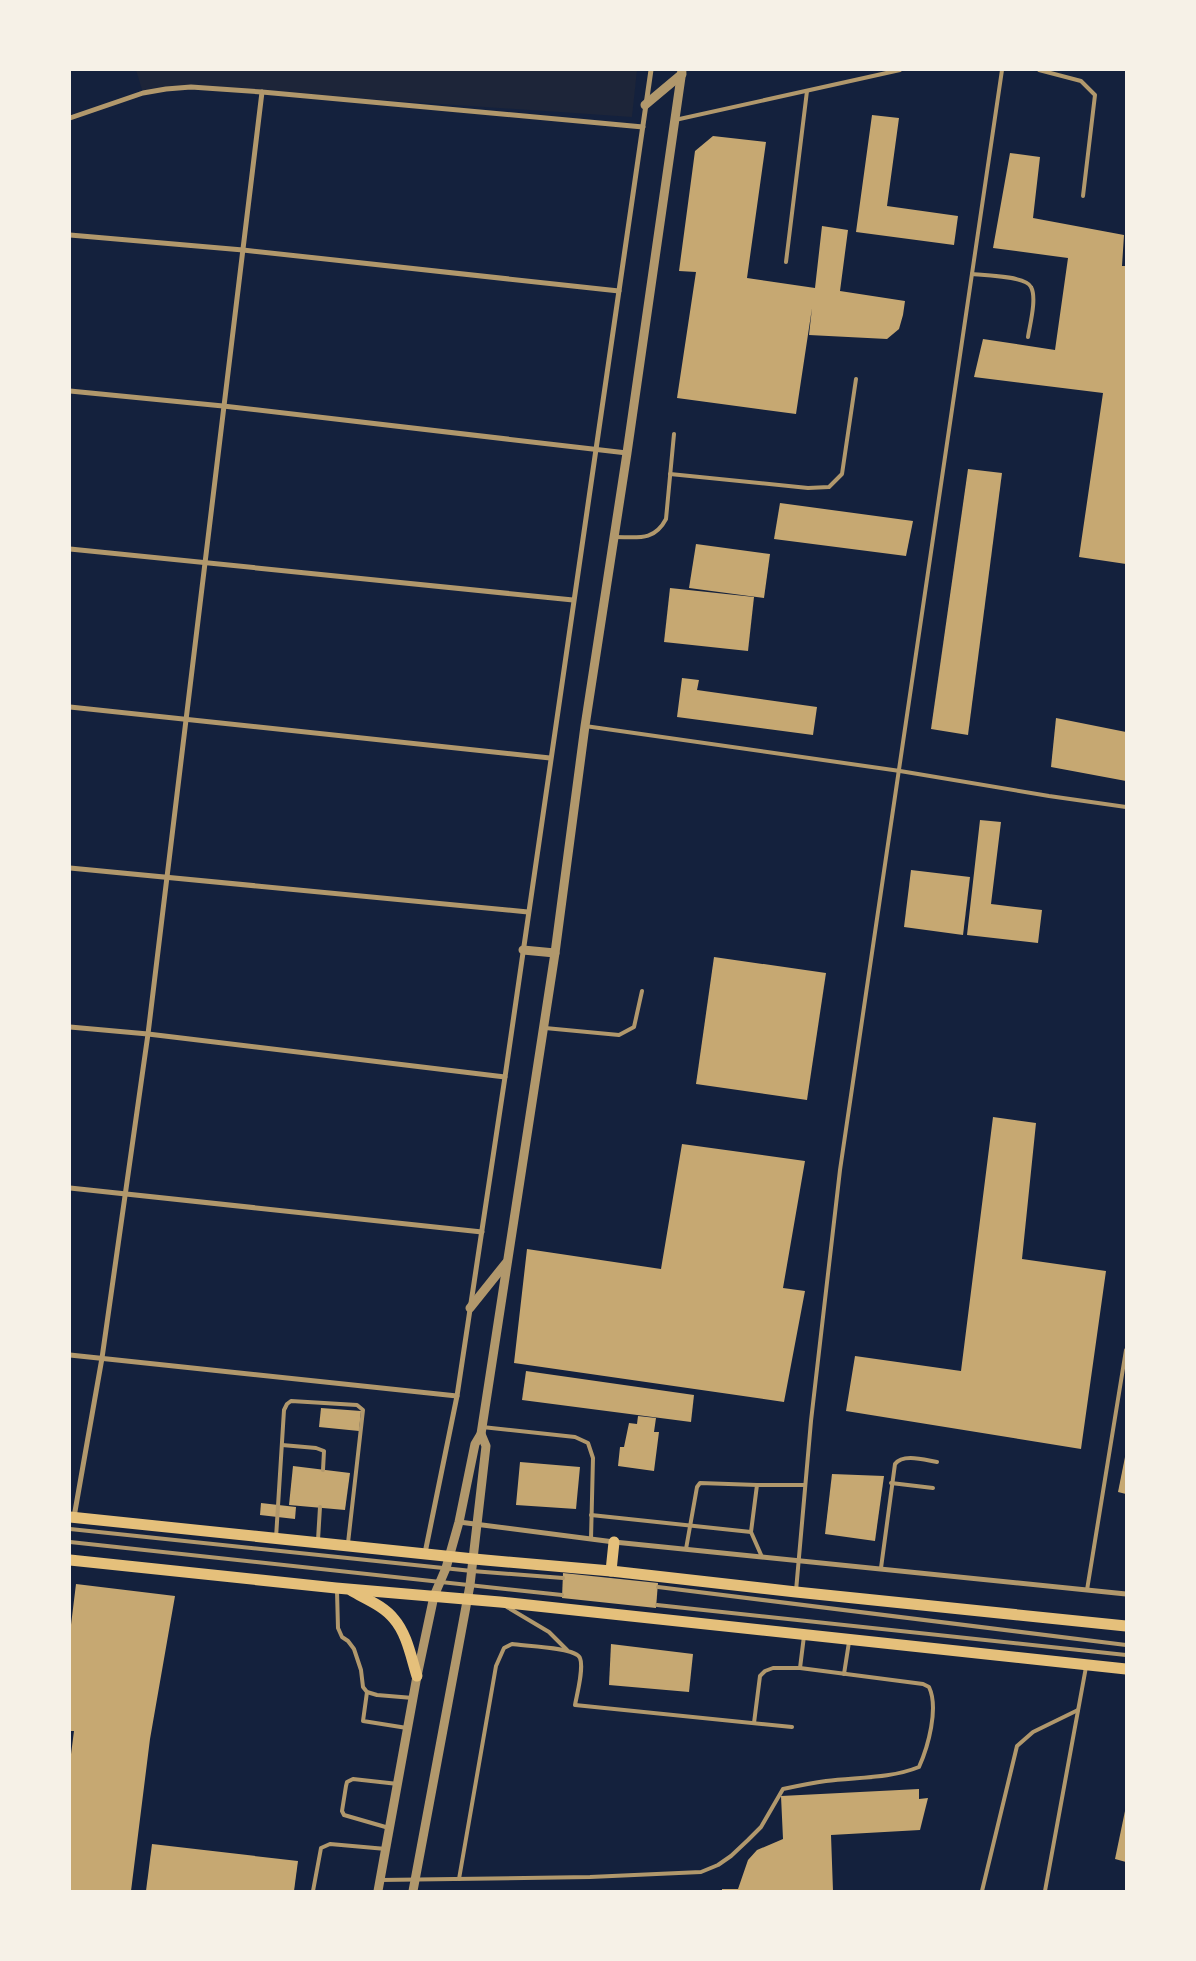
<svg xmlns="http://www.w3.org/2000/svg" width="1196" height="1961" viewBox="0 0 1196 1961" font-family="'Source Serif 4',serif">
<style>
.green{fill:#1d2539}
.building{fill:#c6a872}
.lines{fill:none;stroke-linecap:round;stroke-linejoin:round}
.service{stroke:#b1986c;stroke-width:4}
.minor{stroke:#b1986c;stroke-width:5}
.tertiary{stroke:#b1986c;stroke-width:9}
.primary{stroke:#e5c07b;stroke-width:11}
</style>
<rect width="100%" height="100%" fill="#14213d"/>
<polygon class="green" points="136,70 637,70 632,117 191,87 143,93"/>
<g class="building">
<polygon points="872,115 899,118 887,206 958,216 954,245 856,232"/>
<polygon points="713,136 766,142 747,278 815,288 822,226 848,230 840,291 905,301 903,315 899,329 887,339 809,335 812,308 796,414 677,398 696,272 679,271 695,151"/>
<polygon points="1010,153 1040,157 1033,218 1124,235 1122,266 1126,266 1126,564 1079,557 1103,393 974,377 983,339 1055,350 1068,258 993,248"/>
<polygon points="968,469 1002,473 968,735 931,729"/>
<polygon points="780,503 913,521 906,556 774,539"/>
<polygon points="696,544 770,554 764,598 689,588"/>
<polygon points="670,588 754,597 748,651 664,642"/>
<polygon points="682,678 699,680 697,690 817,707 813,735 677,717"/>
<polygon points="1056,718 1126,732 1126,781 1051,767"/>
<polygon points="980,820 1001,822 991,904 1042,910 1038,943 967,935"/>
<polygon points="911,870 970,877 963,935 904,927"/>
<polygon points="714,957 826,973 807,1100 696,1084"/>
<polygon points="993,1117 1036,1123 1022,1259 1106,1271 1081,1449 846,1411 855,1356 961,1371"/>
<polygon points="682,1144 805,1161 783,1288 805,1291 784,1402 514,1363 527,1249 661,1269"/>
<polygon points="526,1371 694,1395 691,1422 522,1400"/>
<polygon points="321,1408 361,1411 359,1431 319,1427"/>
<polygon points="638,1416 656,1418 654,1432 659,1432 654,1471 618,1466 620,1447 624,1447 629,1423 637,1424"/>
<polygon points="1125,1457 1126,1457 1126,1494 1118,1492"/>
<polygon points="520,1462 580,1467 576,1509 516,1505"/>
<polygon points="293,1466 350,1473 345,1510 289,1505"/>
<polygon points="832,1474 884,1476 875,1541 825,1534"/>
<polygon points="261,1503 296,1507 295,1519 260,1515"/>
<polygon points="563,1573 658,1583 656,1608 562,1598"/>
<polygon points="76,1584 175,1596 150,1739 131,1891 70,1891 70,1762 74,1731 70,1731 70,1633"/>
<polygon points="611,1644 693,1654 689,1692 609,1685"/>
<polygon points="919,1789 919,1799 928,1798 920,1830 831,1835 833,1891 722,1891 722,1889 738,1889 748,1860 757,1850 783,1839 781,1796"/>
<polygon points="1125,1811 1126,1811 1126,1862 1115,1859"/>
<polygon points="152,1844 298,1861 294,1891 146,1891"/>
</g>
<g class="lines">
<g class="service">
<polyline points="1039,70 1081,81 1095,95 1083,196"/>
<polyline points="675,120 900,70"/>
<polyline points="786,262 807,91"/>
<path d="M972 274C984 275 1026 276 1031 287 1037 298 1030 324 1028 337"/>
<polyline points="670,474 808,488 829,487 842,474 856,379"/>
<path d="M614 537C637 537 654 542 666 519L674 434"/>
<polyline points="585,726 900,771 1049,796 1126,807"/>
<polyline points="545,1028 619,1035 634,1027 642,991"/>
<polyline points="482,1427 575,1437 588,1443 593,1458 591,1539"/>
<polyline points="282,1445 316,1448 324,1451 323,1470"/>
<polyline points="891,1483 933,1488"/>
<polyline points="591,1515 751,1532 762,1557"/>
<polyline points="70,1529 472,1571 563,1578"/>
<polyline points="751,1532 757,1485 805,1485"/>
<polyline points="276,1538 284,1410 287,1404 291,1401 357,1405 363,1410 348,1543"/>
<polyline points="318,1540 320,1507"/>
<polyline points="70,1542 562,1595"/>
<polyline points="686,1549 697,1487 700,1483 757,1485"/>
<path d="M881 1568 895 1464C903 1453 925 1460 937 1462"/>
<polyline points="658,1587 1126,1645"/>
<polyline points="1087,1590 1126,1350"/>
<polyline points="337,1591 338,1628 342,1637 348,1641 354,1649 361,1670 363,1687 367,1692 377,1695 413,1698"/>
<polyline points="796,1591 811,1421 840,1170 1002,70"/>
<polyline points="657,1605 1126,1655"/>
<polyline points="507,1607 549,1632 567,1650"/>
<polyline points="800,1668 804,1636"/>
<polyline points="844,1674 849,1642"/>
<polyline points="367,1692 363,1721 407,1728"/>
<polyline points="389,1828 344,1815 342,1811 346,1786 347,1782 353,1779 398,1784"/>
<path d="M459 1879 496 1666 504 1648 512 1644C524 1646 576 1647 580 1658 584 1668 577 1694 575 1705L792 1727"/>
<path d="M380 1880 590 1877 701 1872 718 1865 731 1856 748 1840 761 1827 783 1789C797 1786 811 1783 826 1781 857 1777 889 1779 919 1767 928 1747 939 1708 929 1687L923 1684 800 1668H773L765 1671 760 1676 754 1723"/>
<polyline points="313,1891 321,1848 330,1844 386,1849"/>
<polyline points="982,1891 1017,1746 1033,1732 1078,1710"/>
<polyline points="1045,1891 1086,1667"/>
</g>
<g class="minor">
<polyline points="70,118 143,93 166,89 191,87 262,92 643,127"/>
<polyline points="70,235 243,250 619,291"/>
<polyline points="70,391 223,406 627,453"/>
<polyline points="70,549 573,600"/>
<polyline points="70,707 550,758"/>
<polyline points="70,868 528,912"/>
<polyline points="70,1027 148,1034 505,1077"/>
<polyline points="70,1188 482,1232"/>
<polyline points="70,1355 457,1396"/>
<polyline points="74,1517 102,1358 148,1034 262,92"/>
<polyline points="459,1522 614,1542 1126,1594"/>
<polyline points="425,1553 457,1396 505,1077 651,70"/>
</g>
<g class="tertiary">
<polyline points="645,105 682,74"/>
<polyline points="523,950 555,953"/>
<polyline points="470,1308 506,1263"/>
<polyline points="378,1891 417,1676 434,1596 446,1568 459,1522 475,1444 481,1434 555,953 585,726 627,453 682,70"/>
<polyline points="413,1891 470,1585 486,1446 481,1434"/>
</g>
<g class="primary">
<polyline points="70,1517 474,1559 611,1571 796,1592 1126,1626"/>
<polyline points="70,1560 336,1588 500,1602 1126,1669"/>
<polyline points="611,1571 614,1542"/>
<path d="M352 1591C366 1599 384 1606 394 1619 407 1634 411 1657 417 1676"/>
</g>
</g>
<rect width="1196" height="1961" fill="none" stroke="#f6f1e7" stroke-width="142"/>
</svg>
